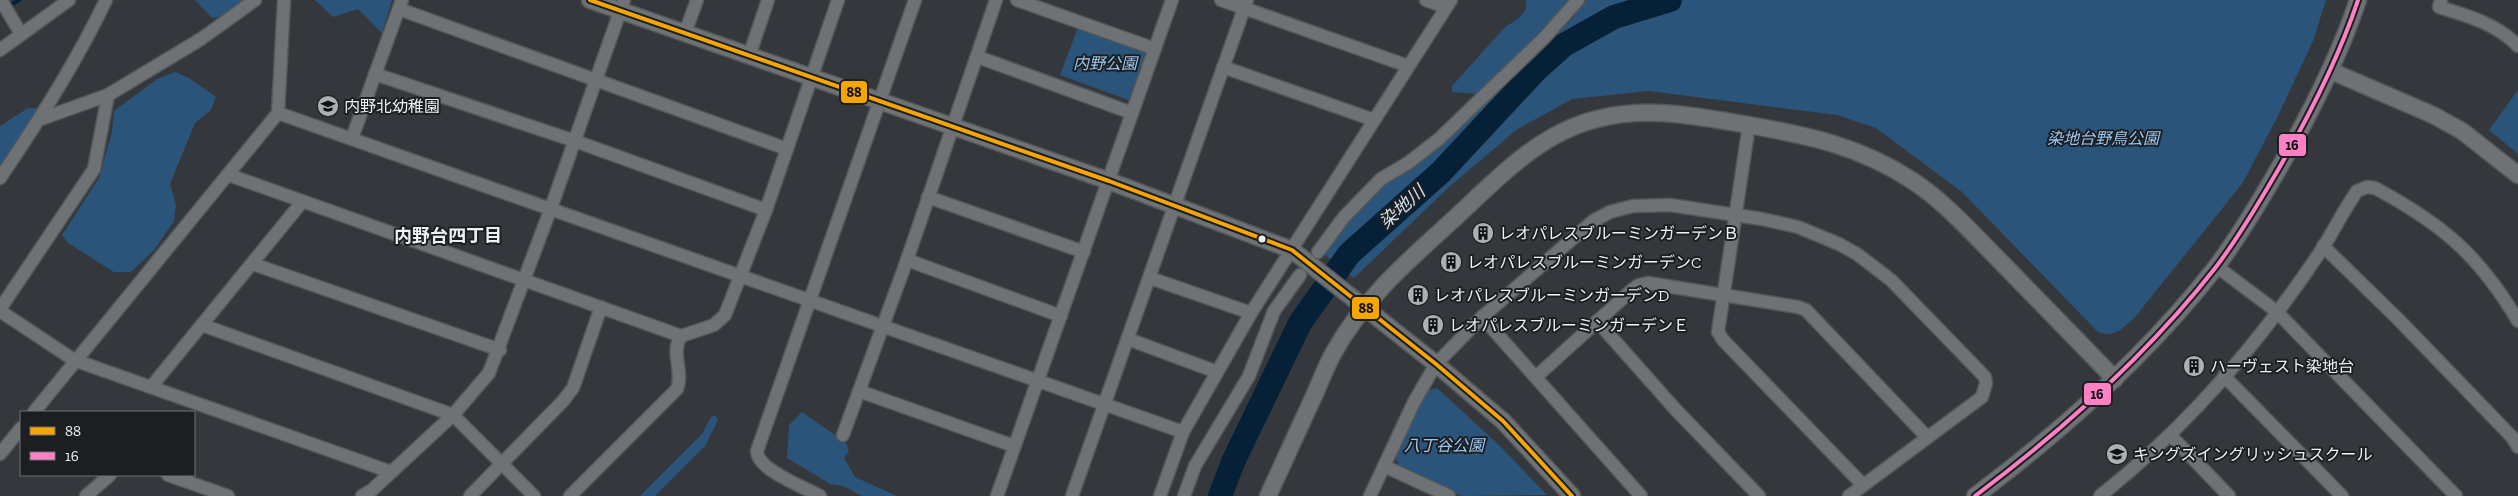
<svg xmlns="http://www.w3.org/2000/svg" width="2518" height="496" viewBox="0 0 2518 496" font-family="'Zilla Slab','Noto Sans JP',serif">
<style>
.green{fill:#2a5479}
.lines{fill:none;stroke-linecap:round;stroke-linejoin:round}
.stream{stroke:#062137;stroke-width:4}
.river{stroke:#062137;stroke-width:24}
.minor-casing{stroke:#52575a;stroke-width:15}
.tertiary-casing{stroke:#52575a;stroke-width:19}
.minor{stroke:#6f7275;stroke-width:12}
.tertiary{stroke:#6f7275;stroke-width:16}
.bus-1-casing{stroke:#1c1f22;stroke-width:8}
.bus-2-casing{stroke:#1c1f22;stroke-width:8}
.bus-1{stroke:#f7a600;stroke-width:4}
.bus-2{stroke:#ff80c5;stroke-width:4}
.bus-dot{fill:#ecf1f5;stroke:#1c1f22;stroke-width:2}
.labels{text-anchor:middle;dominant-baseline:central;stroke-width:4;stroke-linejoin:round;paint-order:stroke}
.park-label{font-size:16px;font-style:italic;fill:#99c6f1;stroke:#1c1f22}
.poi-label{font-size:16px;fill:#ecf1f5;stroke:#1c1f22;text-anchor:start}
.water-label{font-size:18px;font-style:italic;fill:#d1e0ef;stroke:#1c1f22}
.neighbourhood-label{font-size:18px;font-weight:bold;fill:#ecf1f5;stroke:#1c1f22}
.line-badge{stroke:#1c1f22;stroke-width:2}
.pale-badge-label{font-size:14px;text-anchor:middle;font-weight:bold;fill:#111}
</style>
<rect width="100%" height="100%" fill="#34383c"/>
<g class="green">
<polygon points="195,0 245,0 221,16 212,18"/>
<polygon points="315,0 392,0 382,33 358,9 333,17"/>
<polygon points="1526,0 1570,0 1479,94 1452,92 1452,86 1505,27 1518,19 1526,9"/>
<path d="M1586 0H2326L2313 41 2278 116 2242 184 2135 317C2123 328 2115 338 2098 332L1962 192 1876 128 1837 115 1649 91 1572 99 1516 130 1449 187 1354 278 1324 254 1352 217 1385 184 1440 146 1570 21Z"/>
<polygon points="1079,25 1149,51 1131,101 1060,75"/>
<polygon points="175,72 189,78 216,97 211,110 195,123 170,184 176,205 174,221 155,249 131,272 114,272 68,243 62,235 99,178 112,132 114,111 157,79"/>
<polygon points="2518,90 2518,154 2489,130"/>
<polygon points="28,108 41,109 0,166 0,126"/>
<polygon points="1437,388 1500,446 1547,495 1461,496 1399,466 1395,456 1427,391"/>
<polygon points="802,412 846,443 849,451 844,458 855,477 897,496 862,496 843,486 830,484 787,458 789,425"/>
<polygon points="715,415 718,420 705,446 655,496 640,496 702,434 711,417"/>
</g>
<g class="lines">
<polyline class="stream" points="0,11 19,0"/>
<polyline class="river" points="1220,496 1233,462 1300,323 1349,254 1441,172 1536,70 1564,45 1614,17 1670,0"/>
<g class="minor-casing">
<g id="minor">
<polyline points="1,0 21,34"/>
<polyline points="1017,0 1155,49"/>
<polyline points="1221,0 1408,66"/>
<polyline points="1426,0 1445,7"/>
<path d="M2441 0 2439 7C2468 16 2497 24 2518 46"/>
<polyline points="399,9 787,149"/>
<polyline points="685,33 697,0"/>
<polyline points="0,50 69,0"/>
<polyline points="749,56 768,0"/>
<polyline points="978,57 1132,113"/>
<polyline points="1223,67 1374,120"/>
<polyline points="375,74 575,141 766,210"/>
<polyline points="278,113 1183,432"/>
<polyline points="41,119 108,95 201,39 255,0"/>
<polyline points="1749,125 1718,332 1723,340 1863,485"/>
<polyline points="352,138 402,0"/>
<polyline points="229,175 681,336 714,325 725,315 766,210 838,0"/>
<path d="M0 178C39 121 76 63 106 0"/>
<polyline points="928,197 1084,252"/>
<polyline points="2323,246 2398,319 2512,437 2518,447"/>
<polyline points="1318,252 1344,217 1381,179 1408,163 1439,139 1544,38 1578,0"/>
<polyline points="907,260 1061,316"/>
<polyline points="253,264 500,350"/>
<polyline points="2216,266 2276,311 2456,496"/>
<polyline points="1150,278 1251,313"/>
<polyline points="0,309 94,169 108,95"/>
<polyline points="0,311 74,360 391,472"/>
<polyline points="1482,317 1641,496"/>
<polyline points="1597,321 1676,410 1759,496"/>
<polyline points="202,325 453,415 534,496"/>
<polyline points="1128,339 1217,372"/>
<polyline points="1537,376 1633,289 1639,285 1648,283 1798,307 1806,310 1927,437"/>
<polyline points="2224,376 2342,496"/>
<polyline points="151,387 302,202"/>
<polyline points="859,391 1014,446"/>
<polyline points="34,412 278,113 284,0"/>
<polyline points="843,435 907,260 996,0"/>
<polyline points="2170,435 2229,496"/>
<polyline points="0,454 21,428"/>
<polyline points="1384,466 1449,496"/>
<polyline points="168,475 228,496"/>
<polyline points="86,496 110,475"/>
<polyline points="362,496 372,490 453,415 489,373 551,208 624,0"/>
<polyline points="470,496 563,401 573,388 601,307"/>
<path d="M570 496 677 389C684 372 670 352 681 336"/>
<path d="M820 496C804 487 757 470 757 451L915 0"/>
<polyline points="997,496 1172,0"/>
<polyline points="1072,496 1247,0"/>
<polyline points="1160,496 1183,432 1251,313 1451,0"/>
<polyline points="1184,496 1195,466 1249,376 1274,311 1300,275"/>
<polyline points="1370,496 1414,402 1436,364 1482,317 1593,221 1610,212 1633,206 1670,205 1762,219 1798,227 1839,244 1857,254 1891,280 1985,377 1986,383 1982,397 1849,496"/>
<path d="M2100 496C2187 427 2263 339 2324 246 2335 228 2345 208 2357 191L2367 187 2375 188C2442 224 2479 255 2518 321"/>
</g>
</g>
<g class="tertiary-casing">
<g id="tertiary">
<polyline points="590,0 1109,181 1292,250 1436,364 1503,421 1572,496"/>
<polyline points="2331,71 2433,115 2462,131 2518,175"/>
<path d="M1268 496C1283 463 1298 431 1313 398 1320 383 1326 366 1334 352 1364 298 1410 259 1455 218 1497 179 1539 133 1597 119 1645 106 1695 116 1743 124 1806 135 1858 145 1913 181 1946 203 1972 233 2000 261 2038 300 2076 339 2115 379"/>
<path d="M1975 496C2063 430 2148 354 2216 267 2235 242 2252 214 2268 187 2303 128 2336 66 2358 0"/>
</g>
</g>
<use href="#minor" class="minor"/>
<use href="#tertiary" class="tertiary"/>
<g class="bus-1-casing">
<polyline id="bus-1" points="590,0 1109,181 1292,250 1436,364 1503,421 1572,496"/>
</g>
<g class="bus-2-casing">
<path id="bus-2" d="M1975 496C2063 430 2148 354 2216 267 2235 242 2252 214 2268 187 2303 128 2336 66 2358 0"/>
</g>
<use href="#bus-1" class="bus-1"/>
<use href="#bus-2" class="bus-2"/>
</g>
<defs>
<g id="school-disc" transform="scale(1.125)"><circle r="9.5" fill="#acb0b4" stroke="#1c1f22"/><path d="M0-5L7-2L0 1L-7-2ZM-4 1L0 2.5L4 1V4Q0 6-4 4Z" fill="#111"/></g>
<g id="building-disc" transform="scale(1.125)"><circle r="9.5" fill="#acb0b4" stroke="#1c1f22"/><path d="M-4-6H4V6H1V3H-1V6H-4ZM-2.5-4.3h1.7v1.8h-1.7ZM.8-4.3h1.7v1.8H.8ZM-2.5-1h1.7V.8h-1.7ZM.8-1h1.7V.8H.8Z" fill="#111"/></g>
</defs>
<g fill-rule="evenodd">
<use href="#school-disc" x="328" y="106"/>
<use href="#building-disc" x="1483" y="233"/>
<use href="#building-disc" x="1451" y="262"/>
<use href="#building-disc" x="1418" y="295"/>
<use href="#building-disc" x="1433" y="325"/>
<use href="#building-disc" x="2194" y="366"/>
<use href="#school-disc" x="2117" y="454"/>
</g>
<circle class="bus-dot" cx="1262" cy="239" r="4.5"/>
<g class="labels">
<g class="park-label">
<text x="1105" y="63">内野公園</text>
<text x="2103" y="138">染地台野鳥公園</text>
<text x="1444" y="445">八丁谷公園</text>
</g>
<g class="poi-label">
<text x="344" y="106">内野北幼稚園</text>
<text x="1499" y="233">レオパレスブルーミンガーデンＢ</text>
<text x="1467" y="262">レオパレスブルーミンガーデンC</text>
<text x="1434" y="295">レオパレスブルーミンガーデンD</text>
<text x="1449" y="325">レオパレスブルーミンガーデンＥ</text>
<text x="2210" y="366">ハーヴェスト染地台</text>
<text x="2133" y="454">キングズイングリッシュスクール</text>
</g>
<g class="water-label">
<text transform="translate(1402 207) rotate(-42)">染地川</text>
</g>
<g class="neighbourhood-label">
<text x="448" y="236">内野台四丁目</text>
</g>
</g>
<g class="line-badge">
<rect x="840" y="80" width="28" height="24" rx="5" fill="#f7a600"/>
<rect x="2278" y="133" width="29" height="24" rx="5" fill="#ff80c5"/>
<rect x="1351" y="296" width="29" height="24" rx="5" fill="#f7a600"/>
<rect x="2083" y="382" width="29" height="24" rx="5" fill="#ff80c5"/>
</g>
<g class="pale-badge-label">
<text x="854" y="97">88</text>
<text x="2292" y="150">16</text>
<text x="1366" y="313">88</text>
<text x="2097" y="399">16</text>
</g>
<rect x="20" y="411" width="175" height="65" fill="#1c1f22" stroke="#6f7376"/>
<rect x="30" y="427" width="25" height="8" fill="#f7a600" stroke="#6f7376"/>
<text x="65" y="436" font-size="15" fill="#ecf1f5">88</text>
<rect x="30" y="452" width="25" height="8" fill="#ff80c5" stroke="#6f7376"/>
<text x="65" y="461" font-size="15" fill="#ecf1f5">16</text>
</svg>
